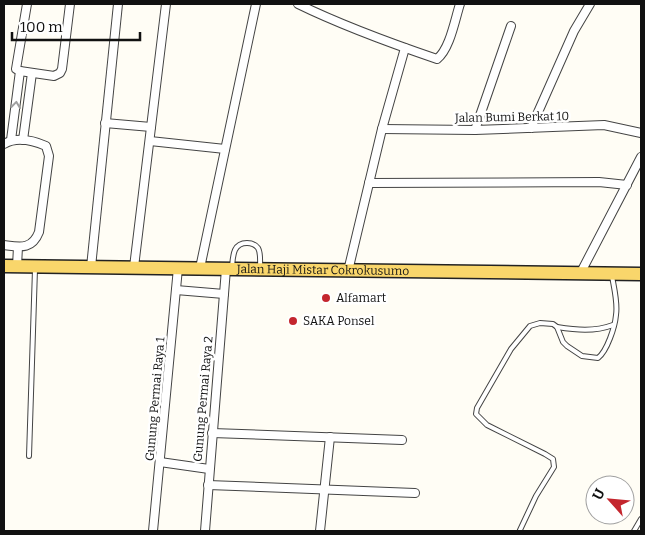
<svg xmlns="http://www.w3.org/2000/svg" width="645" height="535" viewBox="0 0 645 535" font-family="Bitter,serif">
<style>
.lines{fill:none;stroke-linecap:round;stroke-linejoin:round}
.service-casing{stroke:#444;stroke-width:6}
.minor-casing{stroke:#444;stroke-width:10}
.primary-casing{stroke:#222;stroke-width:15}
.service{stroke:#fff;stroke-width:4}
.minor{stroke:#fff;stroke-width:8}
.primary{stroke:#f9d66b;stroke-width:12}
.oneway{stroke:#a0a0a0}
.poi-dot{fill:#c4262e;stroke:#fff;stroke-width:2}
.labels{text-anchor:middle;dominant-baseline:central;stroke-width:5;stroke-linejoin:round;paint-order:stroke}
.street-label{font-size:12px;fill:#111;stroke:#fff}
.poi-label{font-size:12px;fill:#111;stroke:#fff;text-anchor:start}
</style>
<rect width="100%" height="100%" fill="#fffdf5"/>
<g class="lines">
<g class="service-casing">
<g id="service">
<path d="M232 267C233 256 233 243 247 243 251 243 255 244 258 248 261 253 260 262 260 268"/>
<path d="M557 327C576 330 594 332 613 325"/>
<polyline points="29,456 35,269"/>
<path d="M520 530 536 496 554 467 553 459 545 454 487 425 476 414 477 408 511 349 530 326 540 323 553 324 557 327 563 342 567 346 582 356 598 358C607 351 615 327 616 315 618 303 614 288 612 276"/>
<polyline points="634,531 641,519"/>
</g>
</g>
<g class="minor-casing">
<g id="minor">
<polyline points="27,4 16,69 20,71 54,76 60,73 62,69 70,4"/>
<path d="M298 4C343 26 390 43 437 59 450 49 455 19 460 4"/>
<polyline points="105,123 151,127"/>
<polyline points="531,128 574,31 590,4"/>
<polyline points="382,129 475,130 604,125 641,133"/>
<polyline points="475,130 511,26"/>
<polyline points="11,140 20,71"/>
<polyline points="23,140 32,73"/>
<polyline points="150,141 225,149"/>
<path d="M4 144C16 137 32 140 46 146L49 156 39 232C32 250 20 247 4 245"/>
<polyline points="369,183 599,182 627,185"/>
<polyline points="17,266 18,247"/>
<polyline points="91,267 118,4"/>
<polyline points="134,267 166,4"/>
<polyline points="200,268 256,4"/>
<polyline points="348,271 382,129 405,48"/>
<polyline points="580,274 641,157"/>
<polyline points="176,290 224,294"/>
<polyline points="212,433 402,440"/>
<polyline points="160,462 209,469"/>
<polyline points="208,485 415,493"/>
<polyline points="153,531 178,268"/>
<polyline points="205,531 226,269"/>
<polyline points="320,531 330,437"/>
</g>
</g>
<g class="primary-casing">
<g id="primary">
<path id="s1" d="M4 266 641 274"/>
</g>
</g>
<use href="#service" class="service"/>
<use href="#minor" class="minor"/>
<use href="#primary" class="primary"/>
</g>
<defs><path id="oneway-chevron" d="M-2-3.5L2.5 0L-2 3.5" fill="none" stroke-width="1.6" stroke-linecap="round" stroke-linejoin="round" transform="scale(1.25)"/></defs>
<use class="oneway" href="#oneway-chevron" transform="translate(16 105) rotate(-83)"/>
<g class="poi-dot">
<circle cx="326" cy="298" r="5"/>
<circle cx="293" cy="321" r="5"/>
</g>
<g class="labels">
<g class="street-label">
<text transform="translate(512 117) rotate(-1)">Jalan Bumi Berkat 10</text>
<text stroke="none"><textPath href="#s1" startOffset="319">Jalan Haji Mistar Cokrokusumo</textPath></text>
<text transform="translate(155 399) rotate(-85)">Gunung Permai Raya 1</text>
<text transform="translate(203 399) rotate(-85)">Gunung Permai Raya 2</text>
</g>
<g class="poi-label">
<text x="336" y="298">Alfamart</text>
<text x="303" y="321">SAKA Ponsel</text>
</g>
</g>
<rect width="645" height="535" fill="none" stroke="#111111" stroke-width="10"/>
<g transform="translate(610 500) rotate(297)"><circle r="24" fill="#ffffff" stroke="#a0a0a0"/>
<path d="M0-4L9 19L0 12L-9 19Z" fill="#c4262e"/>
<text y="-8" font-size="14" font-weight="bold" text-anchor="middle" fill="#111111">U</text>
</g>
<path d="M12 32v8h128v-8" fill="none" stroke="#111111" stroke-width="2.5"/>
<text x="20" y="32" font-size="15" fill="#111111" stroke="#ffffff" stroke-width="4" paint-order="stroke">100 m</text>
</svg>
